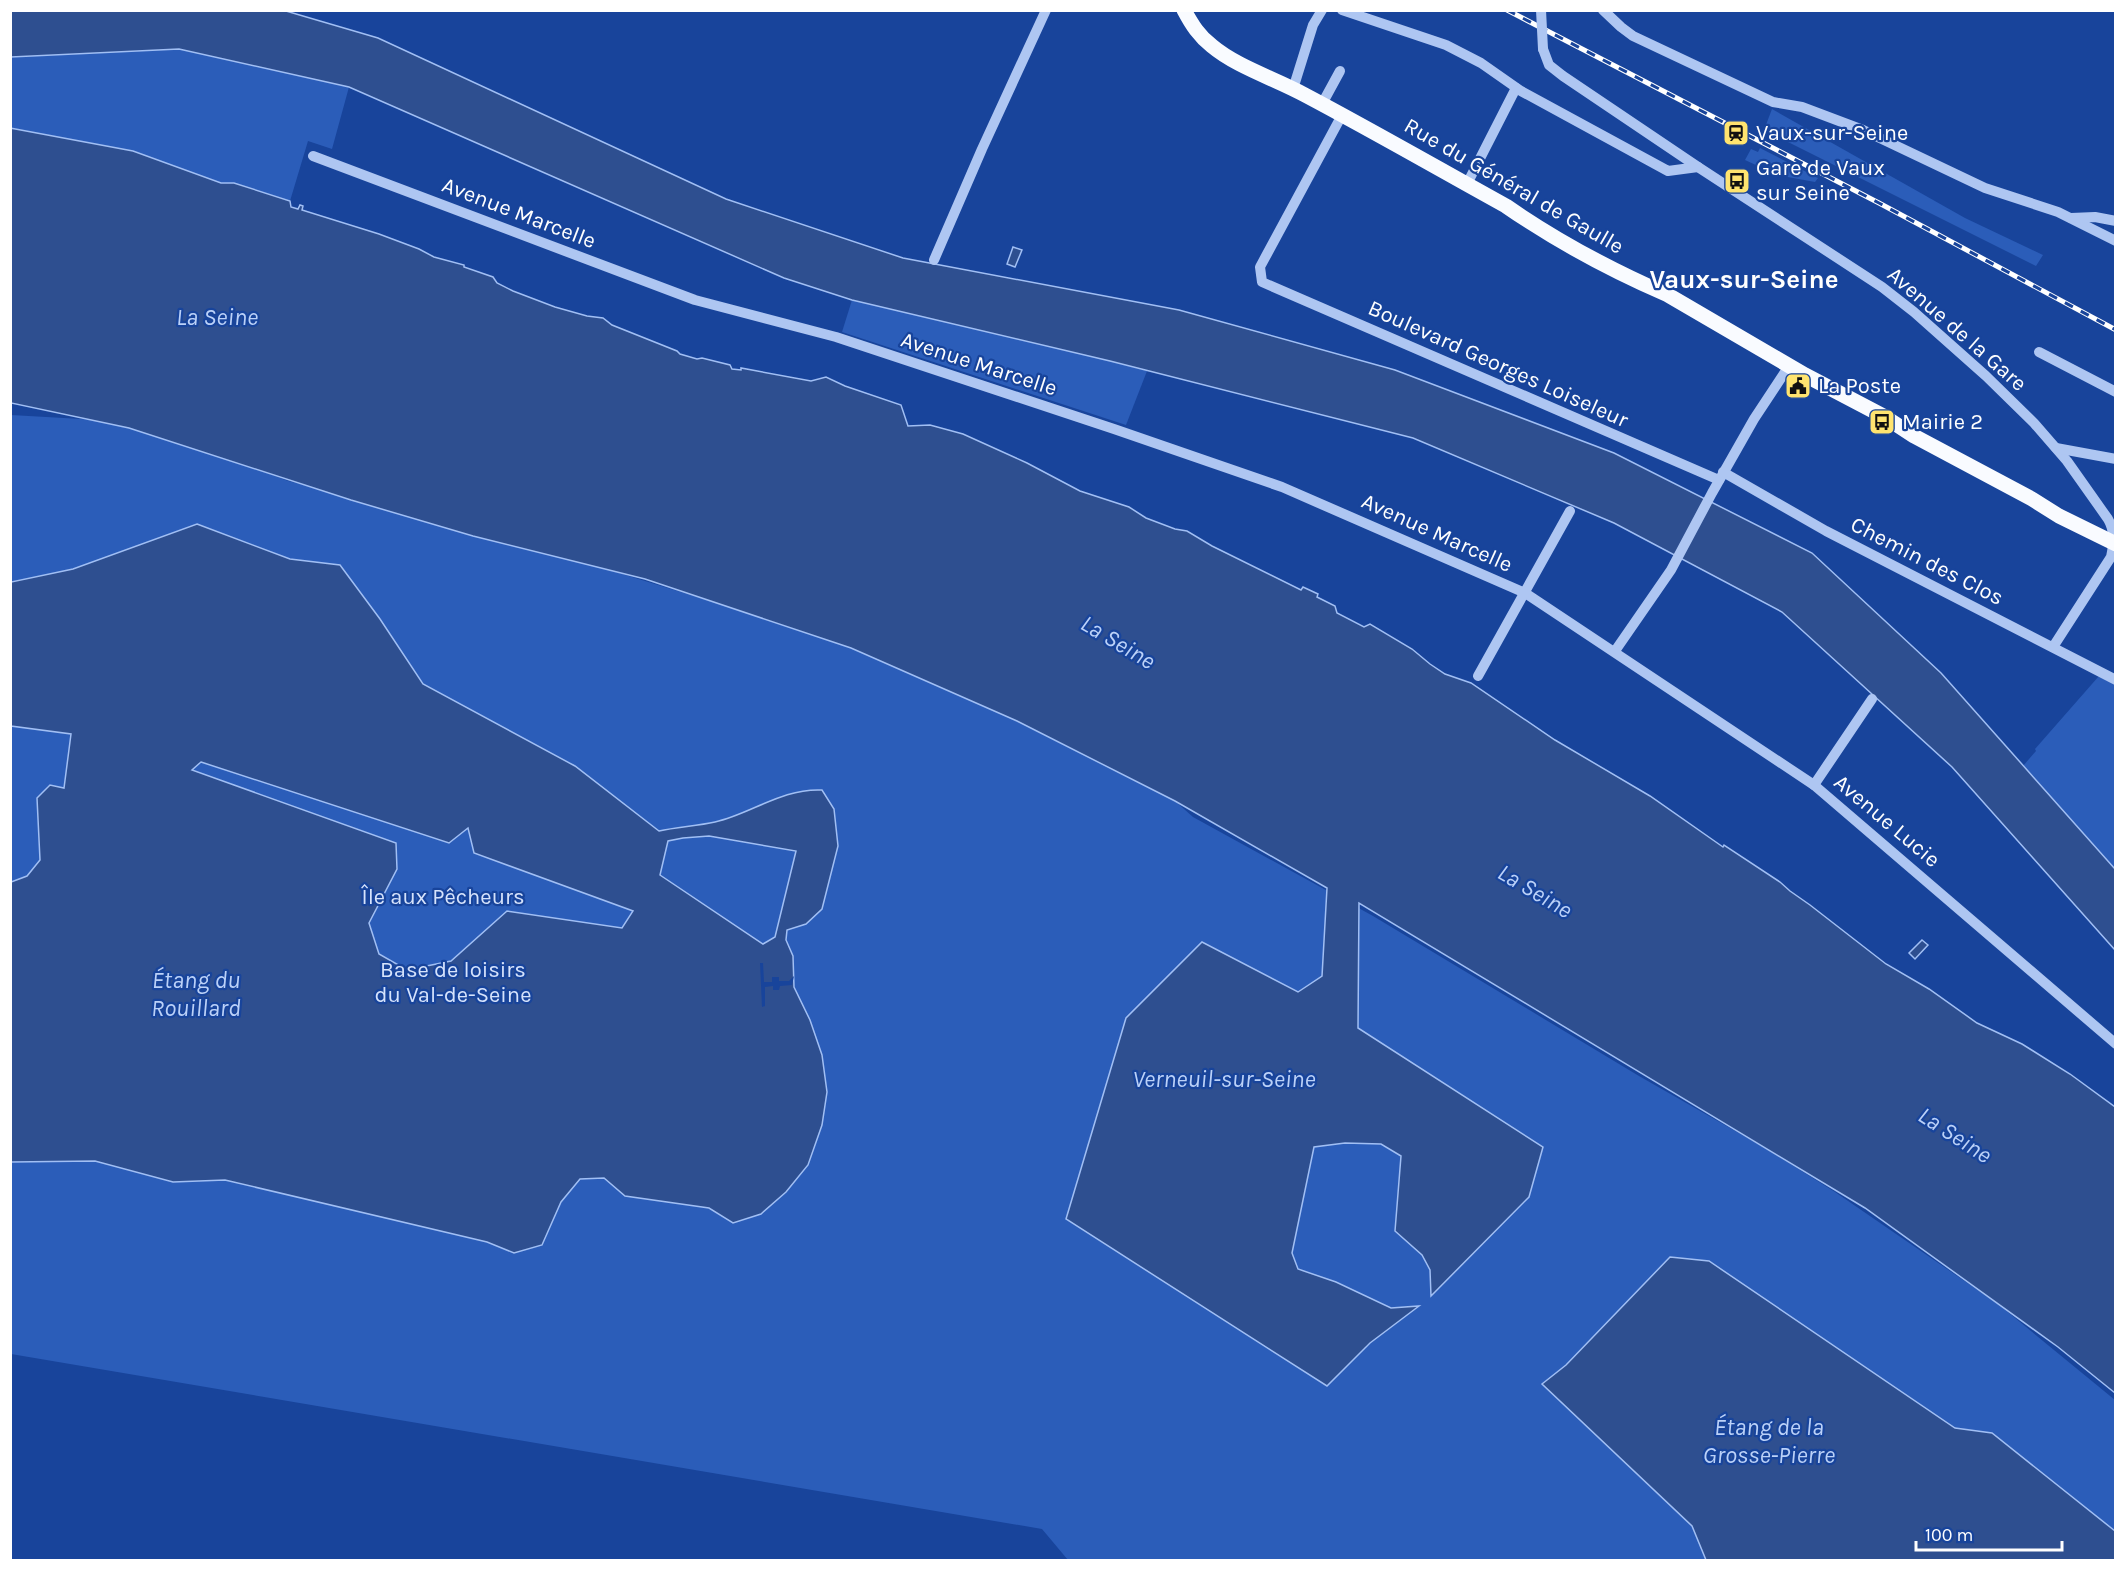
<svg xmlns="http://www.w3.org/2000/svg" width="2126" height="1571" viewBox="0 0 2126 1571" font-family="Karla,sans-serif">
<style>
.green{fill:#2b5db9}
.water{fill:#2e4f90;stroke:#a1bff4;stroke-width:1.5;fill-rule:evenodd}
.pier{fill:#18449b}
.lines{fill:none;stroke-linecap:round;stroke-linejoin:round}
.minor{stroke:#aec6f2;stroke-width:10}
.major{stroke:#f9fbff;stroke-width:15}
.rail-casing{stroke:#fff;stroke-width:5}
.rail{stroke:#18449b;stroke-width:3;stroke-dasharray:9;stroke-linecap:butt}
.minor-bridge{stroke:#aec6f2;stroke-width:10}
.labels{text-anchor:middle;dominant-baseline:central;stroke-width:4.5;stroke-linejoin:round;paint-order:stroke}
.poi-label{font-size:22px;fill:#fff;stroke:#18449b;text-anchor:start}
.street-label{font-size:22px;fill:#fff;stroke:#18449b}
.park-label{font-size:22px;fill:#d6e3fc;stroke:#18449b}
.water-label{font-size:24px;font-style:italic;fill:#bbd1f8;stroke:#18449b}
.quarter-label{font-size:26px;font-weight:bold;fill:#fff;stroke:#18449b}
</style>
<rect width="100%" height="100%" fill="#18449b"/>
<g class="green">
<polygon points="179,49 349,87 332,149 308,141 290,201 234,183 221,183 133,151 11,128 11,57"/>
<polygon points="1772,109 1965,218 2043,255 2036,266 1764,130"/>
<polygon points="1760,148 1818,178 1815,182 1766,173 1770,164 1761,160 1758,166 1745,160 1751,149 1758,152"/>
<polygon points="852,300 1110,361 1147,371 1126,425 842,332"/>
<polygon points="11,415 134,422 288,481 454,522 697,597 914,667 1175,801 1193,817 1373,916 1639,1076 1765,1148 1835,1192 1998,1304 2115,1400 2115,1560 1068,1560 1042,1529 11,1354"/>
<polygon points="2099,676 2115,685 2115,869 2023,766 2036,751 2035,749"/>
</g>
<g class="water">
<polygon points="11,11 286,11 378,38 726,199 903,258 1179,310 1395,370 1614,453 1812,553 1941,673 2115,869 2115,950 1952,767 1782,612 1614,523 1413,438 1110,361 852,300 784,278 349,87 179,49 11,57"/>
<polygon points="10,128 133,151 221,183 234,183 290,201 291,207 298,209 300,205 303,206 302,210 379,234 419,249 434,257 464,265 464,267 493,277 497,283 513,291 555,307 587,316 603,318 612,325 677,351 680,354 697,359 702,358 730,365 732,369 741,370 741,368 811,381 826,377 845,386 901,405 908,426 930,425 963,434 1027,463 1080,491 1129,507 1146,518 1175,529 1187,531 1212,546 1301,590 1303,587 1318,594 1317,597 1335,606 1337,613 1364,627 1370,624 1412,649 1430,664 1445,674 1471,683 1555,740 1650,796 1723,847 1724,845 1780,882 1790,891 1810,905 1886,964 1929,989 1977,1023 2022,1044 2070,1074 2115,1107 2115,1393 2058,1347 1865,1208 1359,903 1358,1028 1543,1147 1529,1197 1431,1296 1430,1270 1422,1255 1395,1231 1401,1156 1381,1144 1345,1143 1314,1147 1292,1253 1298,1269 1336,1282 1391,1308 1419,1306 1370,1343 1327,1386 1066,1219 1126,1018 1202,942 1298,992 1322,976 1327,888 1175,801 1017,721 851,648 645,579 473,536 351,500 129,428 11,403"/>
<polygon points="1013,247 1022,250 1015,267 1007,264"/>
<path d="M197 524 290 559 340 565 380 619 423 684 575 766 659 831C677 827 697 826 715 822 751 814 782 788 822 790L834 809 838 846 822 909 806 924 787 930 786 940 793 956 794 987 810 1020 822 1055 827 1092 822 1125 808 1165 786 1192 761 1214 733 1223 709 1208 625 1196 604 1178 580 1179 561 1202 542 1245 514 1253 487 1242 225 1180 173 1182 95 1161 11 1162V882L27 876 40 860 37 798 50 785 64 788 71 734 11 726V582L73 569ZM201 762 449 843 468 828 474 853 633 911 622 928 507 911 451 961 407 970 379 954 369 923 397 869 396 843 192 770ZM709 836 796 851 775 937 763 944 660 875 668 841 683 838Z"/>
<polygon points="1922,940 1928,945 1915,959 1909,953"/>
<polygon points="1670,1257 1709,1261 1955,1428 1992,1433 2115,1531 2115,1560 1706,1560 1692,1526 1542,1384 1566,1365"/>
</g>
<polygon class="pier" points="760,963 763,963 764,982 772,982 772,977 779,977 779,981 789,981 794,976 792,985 780,986 779,990 773,990 773,986 765,987 765,1006 762,1007"/>
<g class="lines">
<g class="minor">
<polyline points="1342,10 1446,45 1481,63 1521,91 1668,171 1698,167"/>
<polyline points="1603,10 1621,27 1633,36 1773,102 1802,107 1863,130 1985,188 2058,212 2116,241"/>
<path d="M1543 49 1549 65 1563 76 1698 167 1882 287 1914 312 1986 376 2034 423 2067 461 2108 519C2115 531 2114 543 2111 557L2053 647"/>
<polyline points="1293,89 1313,25 1322,10"/>
<polyline points="1322,104 1340,71"/>
<polyline points="1342,115 1260,267 1262,282 1719,480"/>
<polyline points="313,156 695,300 836,337 1114,429 1282,487 1525,593 1814,785 2116,1044"/>
<polyline points="1467,184 1516,88"/>
<polyline points="2071,218 2095,217 2116,221"/>
<polyline points="934,260 982,149 1046,10"/>
<polyline points="2039,352 2116,392"/>
<polyline points="2056,448 2116,459"/>
<polyline points="1723,472 1826,531 2116,680"/>
<polyline points="1615,651 1671,570 1712,493 1754,419 1789,366"/>
<polyline points="1478,676 1570,511"/>
<polyline points="1814,785 1872,699"/>
</g>
<path class="major" d="M1184 10C1192 25 1199 36 1212 46 1237 67 1276 79 1305 95 1373 131 1439 169 1506 206 1555 240 1613 271 1668 295L1805 375 1885 417 1914 436 2032 499 2059 516 2116 544"/>
<g class="rail-casing">
<polyline id="rail" points="1507,10 1879,203 2116,330"/>
</g>
<use href="#rail" class="rail"/>
<polyline class="minor-bridge" points="1541,10 1543,49"/>
</g>
<defs>
<g id="station-square" transform="scale(1.35)"><rect x="-9" y="-9" width="18" height="18" rx="4" fill="#ffe46f" stroke="#18449b"/><path d="M-3-6H3Q5-6 5-4V2Q5 4 3 4L4.5 6H3L1.5 4h-3L-3 6H-4.5L-3 4Q-5 4-5 2V-4Q-5-6-3-6ZM-3.5-4v3h7v-3ZM-3.5 1v1.5H-2V1ZM2 1v1.5H3.5V1Z" fill="#111"/></g>
<g id="bus-square" transform="scale(1.35)"><rect x="-9" y="-9" width="18" height="18" rx="4" fill="#ffe46f" stroke="#18449b"/><path d="M-5-6H5V4H4V6H2V4H-2V6H-4V4H-5ZM-3.5-4V0h7V-4ZM-3.5 1.2v1.5H-2V1.2ZM2 1.2v1.5H3.5V1.2Z" fill="#111"/></g>
<g id="civic-square" transform="scale(1.35)"><rect x="-9" y="-9" width="18" height="18" rx="4" fill="#ffe46f" stroke="#18449b"/><path d="M-.6-6.5H3V-4.5H.6V-3L4-1V1h2V6H-6V1h2V-1L-.6-3ZM-1.2 2.5V6h2.4V2.5Z" fill="#111"/></g>
</defs>
<g fill-rule="evenodd">
<use href="#station-square" x="1736" y="133"/>
<use href="#bus-square" x="1737" y="181"/>
<use href="#civic-square" x="1798" y="386"/>
<use href="#bus-square" x="1882" y="422"/>
</g>
<g class="labels">
<g class="poi-label">
<text x="1756" y="133">Vaux-sur-Seine</text>
<text x="1756" y="168">Gare de Vaux<tspan x="1756" dy="25">sur Seine</tspan></text>
<text x="1818" y="386">La Poste</text>
<text x="1902" y="422">Mairie 2</text>
</g>
<g class="street-label">
<text transform="translate(1514 186) rotate(30)">Rue du Général de Gaulle</text>
<text transform="translate(519 213) rotate(21)">Avenue Marcelle</text>
<text transform="translate(1957 329) rotate(41)">Avenue de la Gare</text>
<text transform="translate(979 364) rotate(18)">Avenue Marcelle</text>
<text transform="translate(1498 364) rotate(24)">Boulevard Georges Loiseleur</text>
<text transform="translate(1437 533) rotate(24)">Avenue Marcelle</text>
<text transform="translate(1927 561) rotate(27)">Chemin des Clos</text>
<text transform="translate(1887 821) rotate(40)">Avenue Lucie</text>
</g>
<g class="park-label">
<text x="443" y="897">Île aux Pêcheurs</text>
<text x="453" y="970">Base de loisirs<tspan x="453" dy="25">du Val-de-Seine</tspan></text>
</g>
<g class="water-label">
<text x="217" y="317">La Seine</text>
<text transform="translate(1118 642) rotate(31)">La Seine</text>
<text transform="translate(1535 891) rotate(31)">La Seine</text>
<text x="196" y="980">Étang du<tspan x="196" dy="28">Rouillard</tspan></text>
<text x="1224" y="1079">Verneuil-sur-Seine</text>
<text transform="translate(1955 1135) rotate(33)">La Seine</text>
<text x="1769" y="1427">Étang de la<tspan x="1769" dy="28">Grosse-Pierre</tspan></text>
</g>
<g class="quarter-label">
<text x="1744" y="279">Vaux-sur-Seine</text>
</g>
</g>
<rect width="2126" height="1571" fill="none" stroke="#ffffff" stroke-width="24"/>
<path d="M1916 1541v9h146v-9" fill="none" stroke="#ffffff" stroke-width="3"/>
<text x="1925" y="1541" font-size="18" fill="#ffffff" stroke="#18449b" stroke-width="4.5" paint-order="stroke">100 m</text>
</svg>
